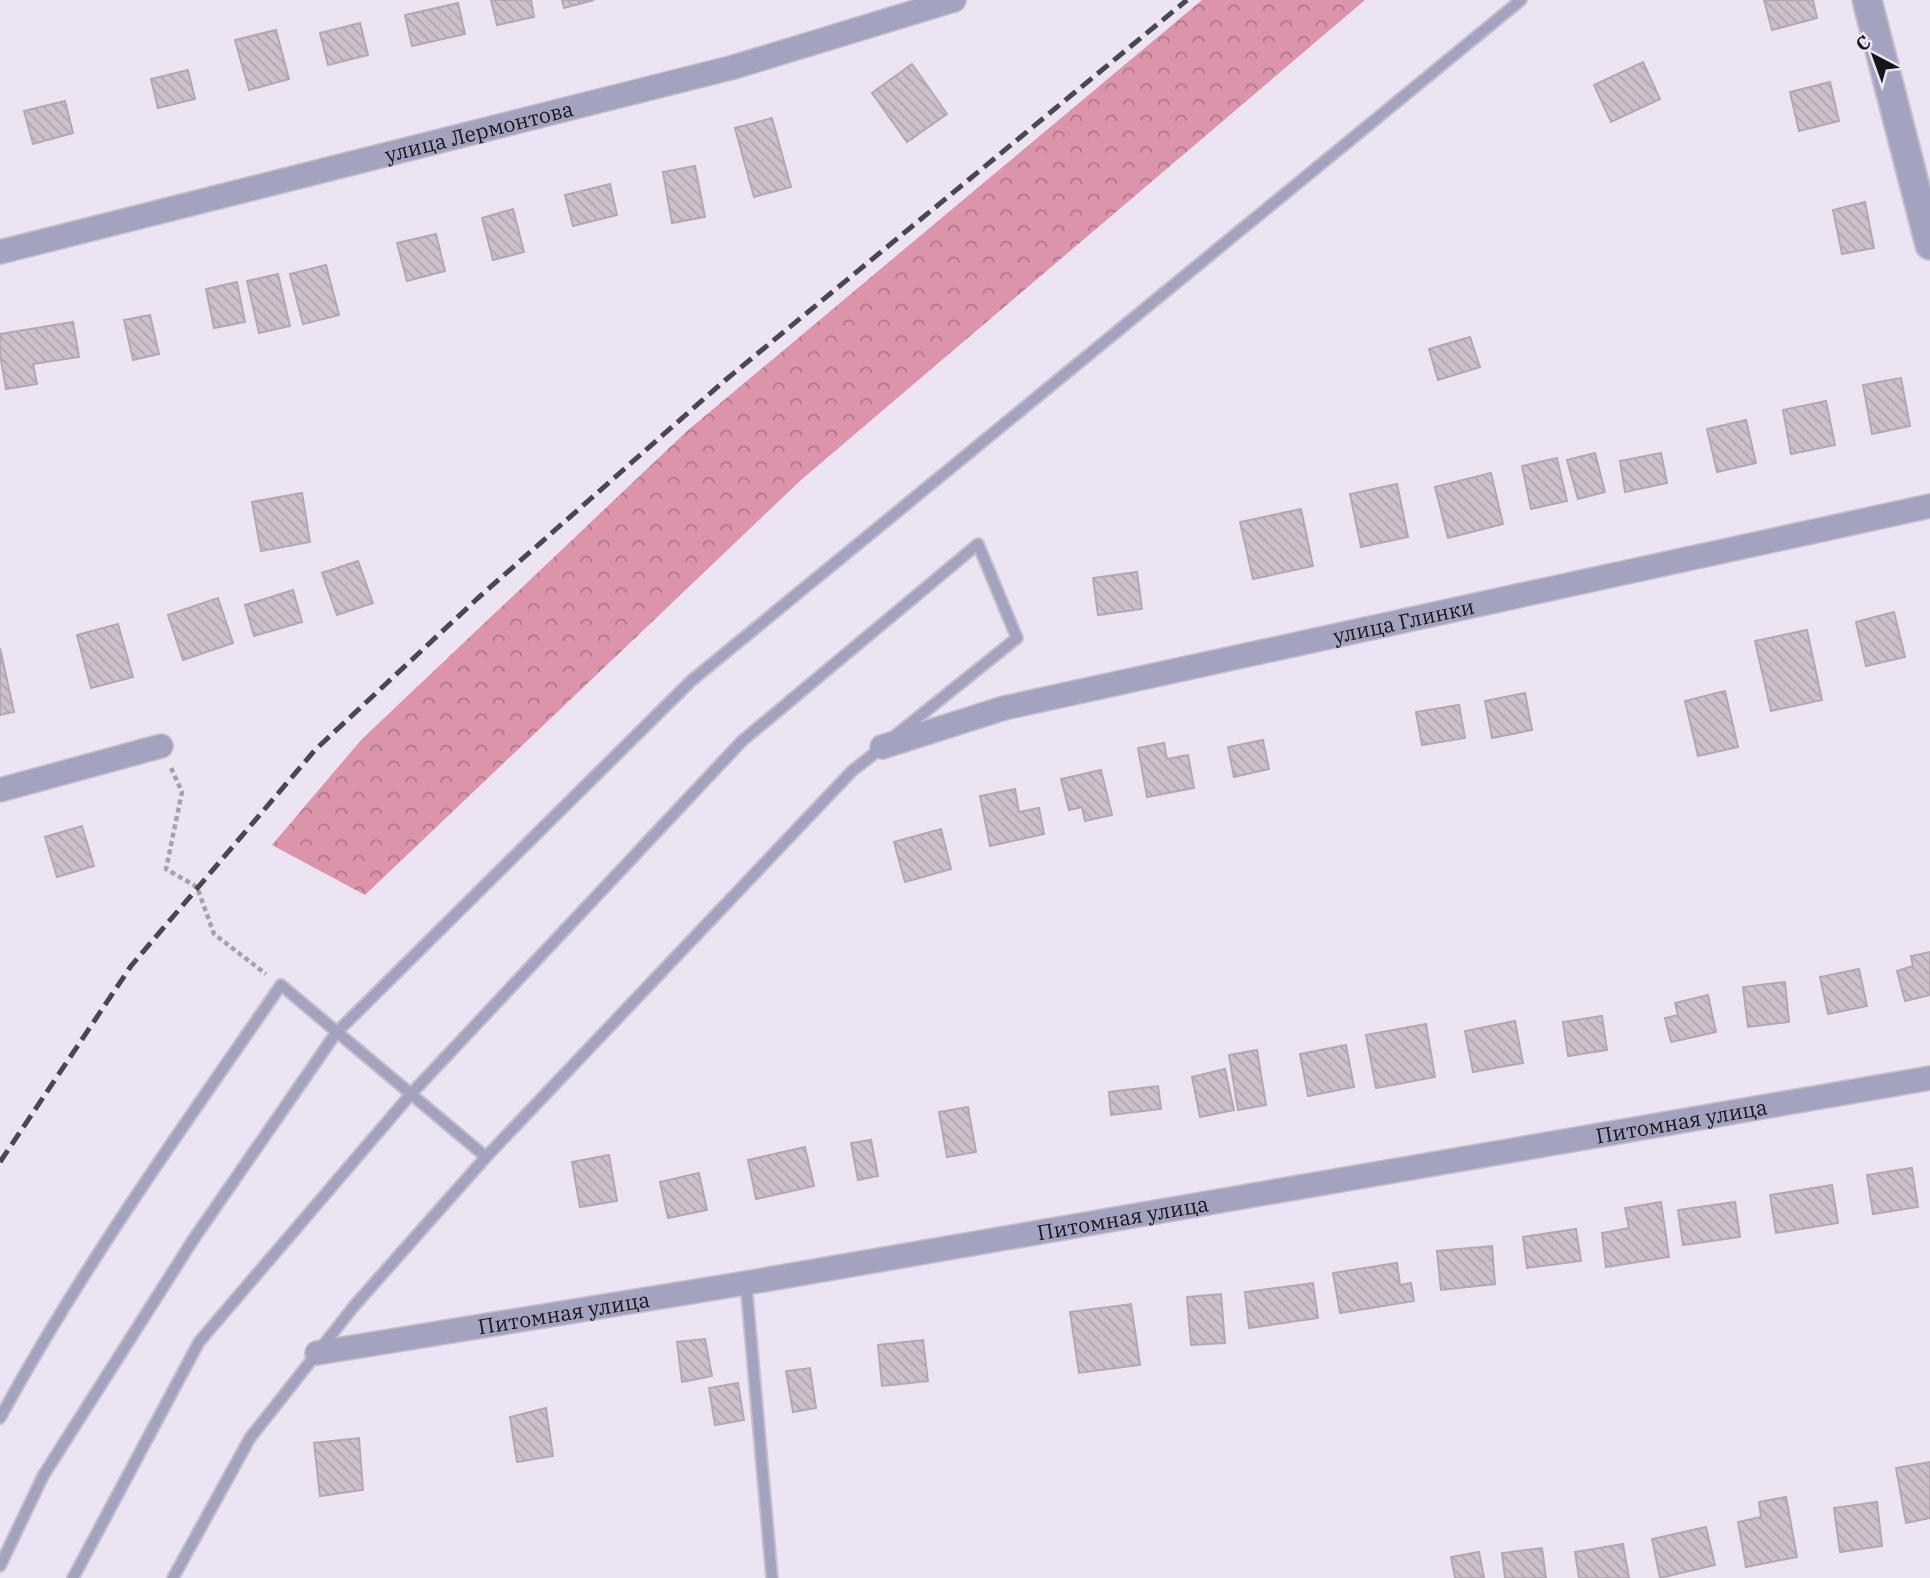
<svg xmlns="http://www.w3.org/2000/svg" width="1930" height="1578" viewBox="0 0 1930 1578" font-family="'IBM Plex Serif',serif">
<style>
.forest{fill:url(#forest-crowns)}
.building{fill:url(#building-back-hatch);stroke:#b4a7b1;stroke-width:2}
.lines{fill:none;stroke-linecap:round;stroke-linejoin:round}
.service-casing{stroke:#c6bfcb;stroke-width:14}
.minor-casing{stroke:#c6bfcb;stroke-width:26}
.tertiary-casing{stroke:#c6bfcb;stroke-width:32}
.path{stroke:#a7a0ab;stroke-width:4.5;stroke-dasharray:5 3.5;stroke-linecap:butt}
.service{stroke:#a4a3bf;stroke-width:10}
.minor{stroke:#a4a3bf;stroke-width:23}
.tertiary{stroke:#a4a3bf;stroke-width:28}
.rail{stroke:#4b474e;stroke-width:5;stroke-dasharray:14 7;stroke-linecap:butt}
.labels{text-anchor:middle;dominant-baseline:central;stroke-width:6;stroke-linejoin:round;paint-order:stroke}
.street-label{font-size:21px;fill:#18151a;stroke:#ece4f2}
</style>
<defs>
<pattern id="forest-crowns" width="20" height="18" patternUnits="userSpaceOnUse" patternTransform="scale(1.75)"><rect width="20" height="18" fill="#db94aa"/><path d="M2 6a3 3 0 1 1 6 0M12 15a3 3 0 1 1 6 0" fill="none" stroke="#b1788a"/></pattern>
<pattern id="building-back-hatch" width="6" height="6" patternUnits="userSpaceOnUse" patternTransform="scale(1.75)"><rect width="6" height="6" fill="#cec0ca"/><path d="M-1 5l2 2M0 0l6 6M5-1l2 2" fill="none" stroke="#b0a4ad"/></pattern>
</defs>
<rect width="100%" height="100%" fill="#ece4f2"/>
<polygon class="forest" points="1202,0 1365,0 801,480 365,895 272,845 361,740 687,431"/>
<g class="building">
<polygon points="491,0 531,0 534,17 497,25"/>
<polygon points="562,0 594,0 564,8"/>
<polygon points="1764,0 1813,0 1817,18 1772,30"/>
<polygon points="458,3 465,34 412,46 405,15"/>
<polygon points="360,23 368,55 328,65 320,33"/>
<polygon points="276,30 289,79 249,90 235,40"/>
<polygon points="1643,62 1660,99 1611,122 1594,85"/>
<polygon points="912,64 947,114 907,142 872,93"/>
<polygon points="188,70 195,99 158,108 151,79"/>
<polygon points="1830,82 1839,121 1799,131 1790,92"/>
<polygon points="65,101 73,133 33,144 24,111"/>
<polygon points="772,118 791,187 754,197 735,128"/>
<polygon points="695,166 705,217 672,223 663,172"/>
<polygon points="610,184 617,215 573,226 565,195"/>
<polygon points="1865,202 1874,248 1842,254 1833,210"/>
<polygon points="513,209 524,252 493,260 482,218"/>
<polygon points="436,234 445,271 407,281 397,243"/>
<polygon points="326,265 339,315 303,324 290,274"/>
<polygon points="278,274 290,326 259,333 247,281"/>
<polygon points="237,282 245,322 214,328 206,289"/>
<polygon points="150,315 159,354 133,360 124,320"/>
<polygon points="73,322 79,357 33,364 37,384 6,389 0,354 0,334"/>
<polygon points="1470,337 1480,367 1438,380 1429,349"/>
<polygon points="1901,378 1910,426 1872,434 1863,385"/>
<polygon points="1826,401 1835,445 1791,454 1783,410"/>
<polygon points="1746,420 1756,463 1717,472 1707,429"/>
<polygon points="1595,453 1605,492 1578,499 1567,460"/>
<polygon points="1661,453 1667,483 1625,492 1620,461"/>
<polygon points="1557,458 1567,501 1531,509 1522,466"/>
<polygon points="1491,473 1503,524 1448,538 1435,487"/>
<polygon points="1397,484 1408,537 1361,547 1350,494"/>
<polygon points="302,493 310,542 261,551 252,502"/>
<polygon points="1301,509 1313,566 1253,579 1240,522"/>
<polygon points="358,561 373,603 337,615 322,573"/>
<polygon points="1137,572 1142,609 1098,615 1093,578"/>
<polygon points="293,590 302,622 254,636 245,605"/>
<polygon points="218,598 233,643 183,660 168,615"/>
<polygon points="1894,612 1905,657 1866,666 1856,622"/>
<polygon points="118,624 133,677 91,688 77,635"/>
<polygon points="1807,630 1822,700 1771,711 1755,641"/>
<polygon points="0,648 14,712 0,715"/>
<polygon points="1725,691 1738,747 1698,756 1685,701"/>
<polygon points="1525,693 1532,730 1492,738 1485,701"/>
<polygon points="1459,705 1465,738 1422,745 1416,712"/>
<polygon points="1263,740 1269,769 1234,777 1228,747"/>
<polygon points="1164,743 1167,759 1188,755 1194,788 1147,797 1138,748"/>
<polygon points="1101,770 1112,815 1085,821 1082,807 1069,810 1061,779"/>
<polygon points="1015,789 1019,812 1039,808 1044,834 990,846 980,796"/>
<polygon points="82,826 94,866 57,877 45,837"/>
<polygon points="941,829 951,869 905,882 894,842"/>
<polygon points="1930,952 1930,995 1905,1001 1897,971 1913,966 1911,956"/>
<polygon points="1859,969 1867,1006 1828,1014 1820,977"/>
<polygon points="1785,982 1789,1022 1748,1027 1743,987"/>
<polygon points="1708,995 1716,1032 1671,1042 1665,1018 1678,1015 1675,1003"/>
<polygon points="1602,1016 1607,1050 1568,1056 1563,1022"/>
<polygon points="1515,1021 1523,1063 1473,1072 1465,1031"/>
<polygon points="1426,1024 1435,1077 1376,1088 1366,1035"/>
<polygon points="1346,1045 1354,1087 1308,1096 1300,1054"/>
<polygon points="1257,1050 1266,1105 1238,1110 1229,1055"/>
<polygon points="1225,1069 1234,1110 1200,1117 1192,1077"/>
<polygon points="1158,1086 1161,1109 1111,1115 1109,1092"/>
<polygon points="968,1107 976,1152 947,1157 939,1112"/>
<polygon points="871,1140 878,1176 858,1180 851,1143"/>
<polygon points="805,1147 814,1186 756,1199 748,1160"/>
<polygon points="609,1155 617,1201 580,1207 572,1162"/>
<polygon points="1912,1168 1918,1207 1873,1214 1867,1175"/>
<polygon points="699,1173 707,1210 668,1218 660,1182"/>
<polygon points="1832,1185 1838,1223 1776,1233 1770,1195"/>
<polygon points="1661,1202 1669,1257 1606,1267 1602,1233 1629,1228 1625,1208"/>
<polygon points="1735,1202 1740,1237 1683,1245 1678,1210"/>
<polygon points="1576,1229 1581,1261 1527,1268 1523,1237"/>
<polygon points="1492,1246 1495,1284 1441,1290 1437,1251"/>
<polygon points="1397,1263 1400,1285 1411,1283 1414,1301 1340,1313 1333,1273"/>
<polygon points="1313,1283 1318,1318 1249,1328 1245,1292"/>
<polygon points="1221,1294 1225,1343 1191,1345 1187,1297"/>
<polygon points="1131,1304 1140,1365 1079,1373 1070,1312"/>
<polygon points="705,1339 712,1376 682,1382 677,1342"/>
<polygon points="923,1340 928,1381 882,1386 878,1345"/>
<polygon points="810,1368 816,1408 793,1412 786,1371"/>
<polygon points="738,1383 744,1420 715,1425 709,1388"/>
<polygon points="546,1408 553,1456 517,1462 510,1417"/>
<polygon points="359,1438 363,1490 320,1496 314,1443"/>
<polygon points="1930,1462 1930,1518 1906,1523 1896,1468"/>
<polygon points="1786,1497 1797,1557 1746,1567 1738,1522 1761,1517 1759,1502"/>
<polygon points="1877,1502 1882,1546 1840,1552 1834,1508"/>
<polygon points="1706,1527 1715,1565 1660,1578 1652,1539"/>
<polygon points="1623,1544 1629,1578 1579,1578 1575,1552"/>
<polygon points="1542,1548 1546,1578 1505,1578 1502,1553"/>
<polygon points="1479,1552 1484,1578 1455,1578 1451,1557"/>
</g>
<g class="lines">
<g class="service-casing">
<g id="service">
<polyline points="746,1283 772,1578"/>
<path d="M0 1418C82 1267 183 1127 281 985L486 1157"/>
<polyline points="0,1566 43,1476 193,1240 336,1033 691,681 1521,0"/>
<polyline points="73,1578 199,1342 411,1094 742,741 978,544 1017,638 896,735"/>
<polyline points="173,1578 250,1438 355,1305 486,1157 852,771 884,746"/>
</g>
</g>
<g class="minor-casing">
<g id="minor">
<path id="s1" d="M0 252 734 67 954 0"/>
<path id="s2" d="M882 747 1004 708 1930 506"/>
<polyline points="0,790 161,746"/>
<path id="s3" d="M317 1353 746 1283 1930 1078"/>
</g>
</g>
<g class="tertiary-casing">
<polyline id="tertiary" points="1867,0 1930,245"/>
</g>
<polyline class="path" points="171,768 182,792 166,869 197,887 214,934 266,974"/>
<use href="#service" class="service"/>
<use href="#minor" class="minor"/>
<use href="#tertiary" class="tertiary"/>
<polyline class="rail" points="0,1162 131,966 315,750 478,598 723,382 1187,0"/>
</g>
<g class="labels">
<g class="street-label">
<text stroke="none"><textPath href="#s1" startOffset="494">улица Лермонтова</textPath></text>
<text stroke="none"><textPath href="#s2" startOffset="537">улица Глинки</textPath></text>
<text stroke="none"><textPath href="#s3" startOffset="1384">Питомная улица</textPath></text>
<text stroke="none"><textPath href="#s3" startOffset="817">Питомная улица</textPath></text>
<text stroke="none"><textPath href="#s3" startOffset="250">Питомная улица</textPath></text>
</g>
</g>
<g transform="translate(1874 56) rotate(319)" stroke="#ece4f2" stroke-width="5" paint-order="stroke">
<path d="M0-5L12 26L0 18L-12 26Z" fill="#18151a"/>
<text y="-10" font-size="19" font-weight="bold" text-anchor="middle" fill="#18151a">С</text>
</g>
</svg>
